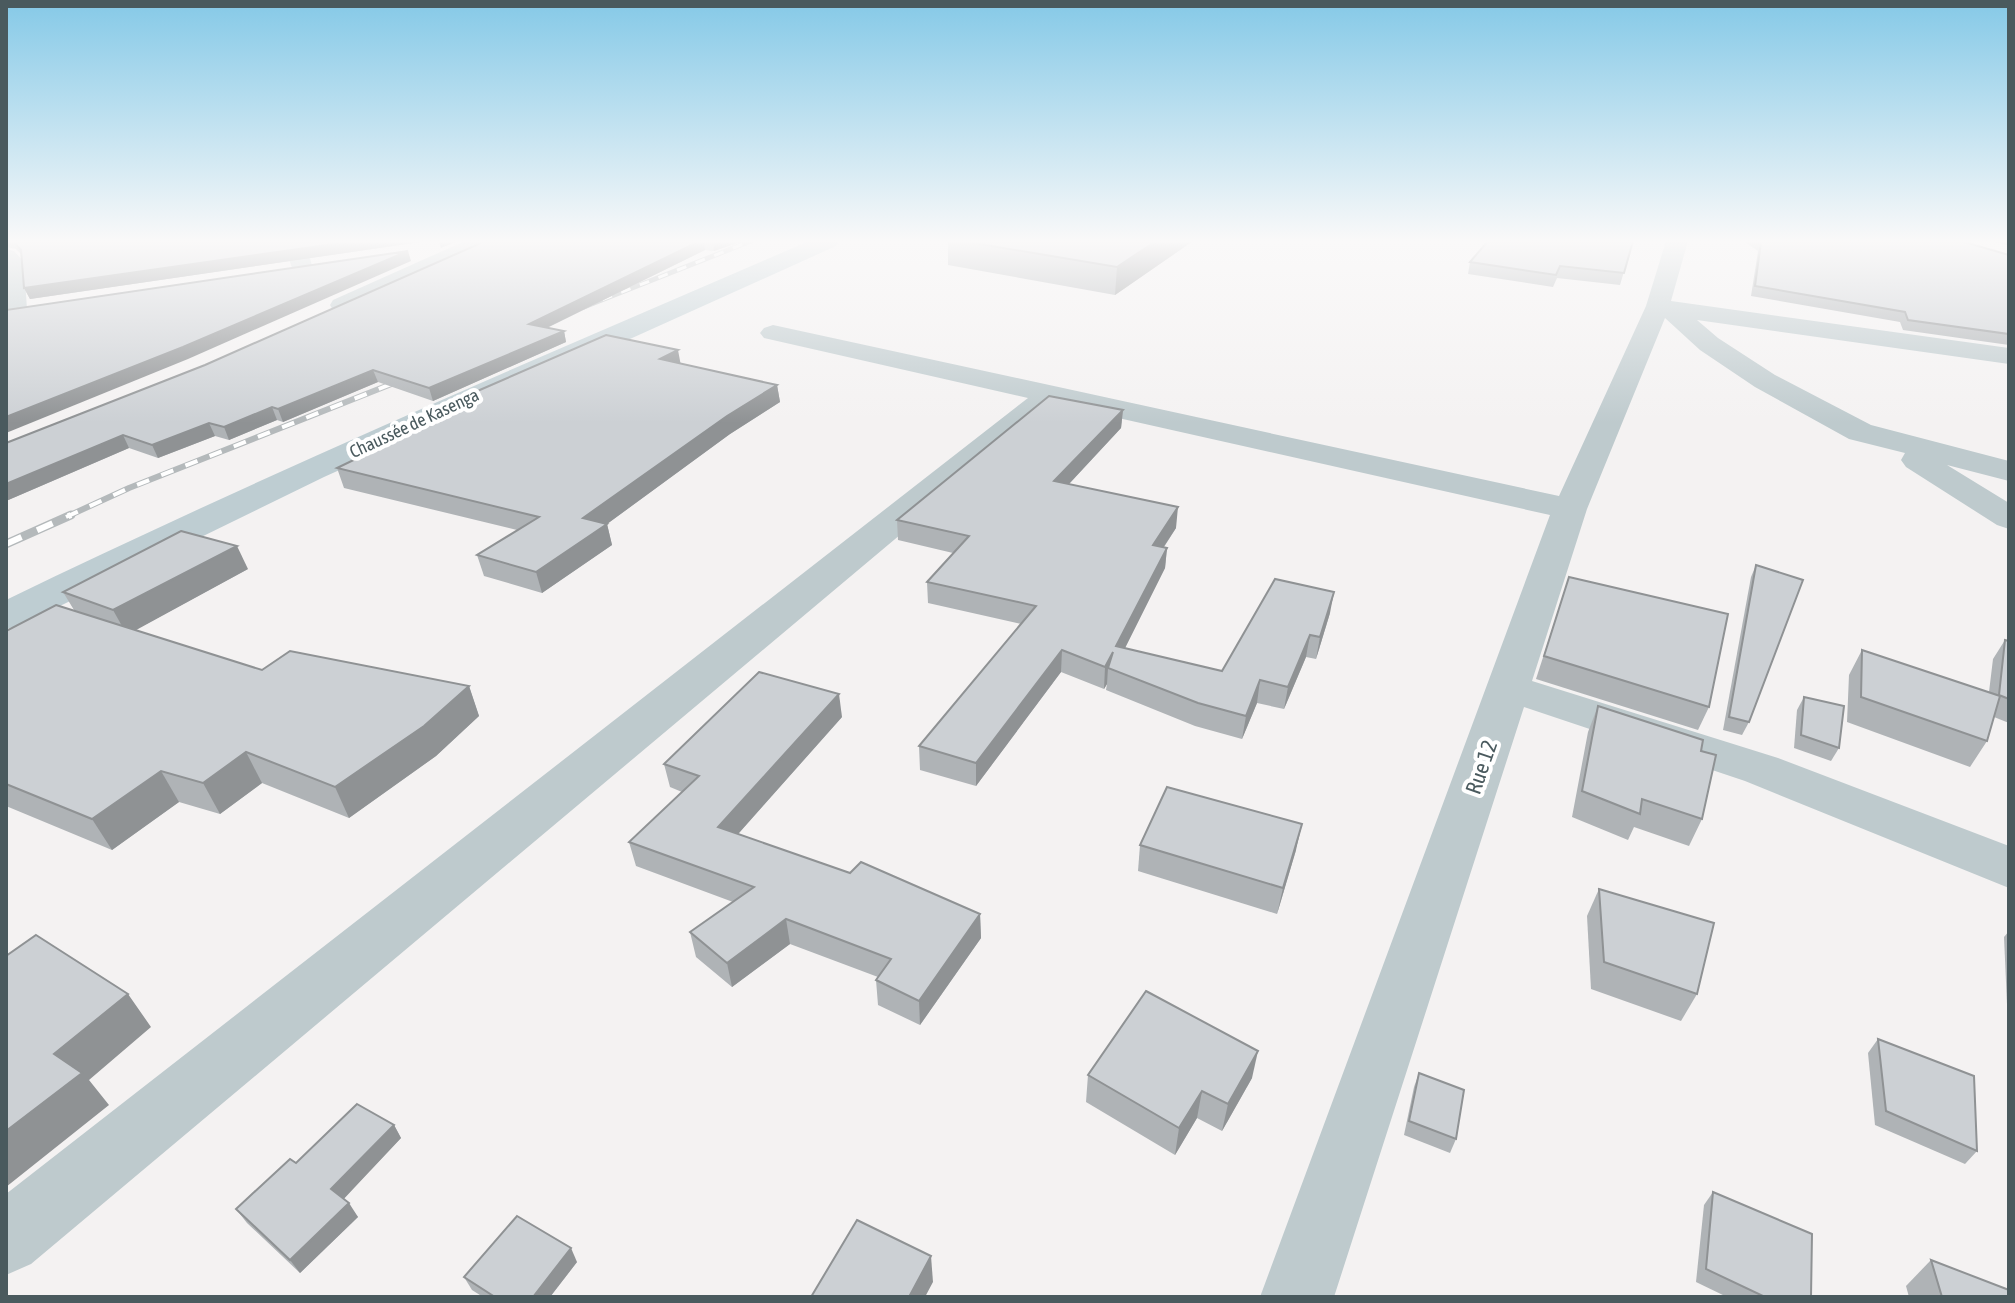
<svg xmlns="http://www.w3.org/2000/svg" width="2015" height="1303" viewBox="0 0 2015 1303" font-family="'Asap Condensed',sans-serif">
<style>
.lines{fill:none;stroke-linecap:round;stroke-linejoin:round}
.street{fill:#becacd;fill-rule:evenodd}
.secondary{fill:#becdd2;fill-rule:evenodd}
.rail-far2-casing{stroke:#b4b9bb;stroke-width:5}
.rail-far1-casing{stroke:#b4b9bb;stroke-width:6}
.rail-casing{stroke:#b4b9bb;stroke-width:9}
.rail-far2{stroke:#fff;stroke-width:3;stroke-dasharray:10;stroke-linecap:butt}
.rail-far1{stroke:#fff;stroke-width:4;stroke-dasharray:13;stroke-linecap:butt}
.rail{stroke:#fff;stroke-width:6;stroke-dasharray:17;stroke-linecap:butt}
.wall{fill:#afb3b6}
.shaded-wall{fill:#8f9294}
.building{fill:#ccd0d4;stroke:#8f9294;stroke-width:2}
.labels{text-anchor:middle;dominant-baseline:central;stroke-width:8;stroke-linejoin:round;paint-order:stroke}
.far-street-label{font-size:18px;fill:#4a5a5e;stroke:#fff}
.street-label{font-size:22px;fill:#4a5a5e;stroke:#fff}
</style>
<rect width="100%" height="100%" fill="#f4f2f2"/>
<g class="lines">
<g class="street">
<polygon points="283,241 305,241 313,269 310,274 294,274"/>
<polygon points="465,241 482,241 485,245 482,250 351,310 333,310 330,305 333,300"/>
<polygon points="1666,241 1688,241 1671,301 2009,348 2009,364 1697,320 1718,338 1775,375 1871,425 2009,461 2009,481 1947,465 2009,503 2009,529 1997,525 1906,467 1901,460 1905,453 1849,439 1755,387 1700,350 1665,318 1587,509 1532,681 1778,758 2009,846 2009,888 1745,781 1524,707 1334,1297 1260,1297 1550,515 1056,404 31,1264 6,1275 6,1194 1028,398 764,338 760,333 764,328 773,325 1559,496 1646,306"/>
<polygon points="6,249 14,251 24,262 27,310 24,315 6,315"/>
</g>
<path class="secondary" d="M809 241H839L836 246 324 477 21 625 6 629V600C270 472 540 357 809 241Z"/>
<g class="rail-far2-casing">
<polyline id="rail-far2" points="584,307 751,241"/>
</g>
<g class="rail-far1-casing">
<polyline id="rail-far1" points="66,517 129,488 409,377"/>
</g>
<g class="rail-casing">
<polyline id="rail" points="6,544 71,515"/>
</g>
<use href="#rail-far2" class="rail-far2"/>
<use href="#rail-far1" class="rail-far1"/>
<use href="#rail" class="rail"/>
</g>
<g class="wall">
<polygon points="6,241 427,241 30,299 24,288 22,255 16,249 6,247"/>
<polygon points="482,241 743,241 714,251 705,250 547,328 564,331 566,342 433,401 378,382 283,422 277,420 229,440 215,436 158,458 129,448 6,501 6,443 205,365 481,243"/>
<polygon points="948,241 1193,241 1115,295 948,265"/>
<polygon points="1633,241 1620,285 1557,278 1553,287 1468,274 1470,262"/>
<polygon points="1743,241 1961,241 2009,255 2009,345 1903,330 1900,322 1751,296 1758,251"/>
<polygon points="1993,241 2009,241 2009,246"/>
<polygon points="680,364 777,385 780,402 730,434 607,524 612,545 542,593 484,576 477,555 517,530 344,488 337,468 469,404 466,396"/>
<polygon points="1123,410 1121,428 1069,484 1176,528 1164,547 1167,548 1165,568 1125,648 1222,671 1330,613 1316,659 1306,657 1284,709 1257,703 1242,739 1195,726 1106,690 1107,684 1104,689 1061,672 976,786 920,770 919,746 1021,624 928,603 927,582 953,553 898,540 897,520"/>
<polygon points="1756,565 1749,722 1742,735 1723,730 1751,577"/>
<polygon points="248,569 135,630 262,670 469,686 479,716 436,756 349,818 262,783 220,814 179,802 112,850 6,806 6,631 74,610 63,592"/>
<polygon points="1569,577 1709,707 1698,730 1536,679"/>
<polygon points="2005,640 2009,641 2009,723 1994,717 1987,741 1970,767 1847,722 1849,675 1862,650 1989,692 1993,659"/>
<polygon points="1804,697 1839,748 1831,761 1794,748 1797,710"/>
<polygon points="1598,706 1701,751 1702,819 1689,846 1634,827 1628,840 1572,817 1588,732"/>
<polygon points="842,717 738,834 850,873 980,914 981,938 920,1025 878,1005 876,980 878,977 790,944 732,987 696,957 690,932 733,902 636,866 629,842 682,792 670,787 664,764"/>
<polygon points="1140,845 1296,850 1277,914 1138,871"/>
<polygon points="1599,889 1697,994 1681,1021 1591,989 1587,916"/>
<polygon points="2009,931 2009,1049 2004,937"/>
<polygon points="1878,1039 1977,1151 1965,1164 1875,1125 1868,1053"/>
<polygon points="1419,1073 1456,1139 1450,1153 1404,1135 1414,1087"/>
<polygon points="1088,1075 1252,1078 1222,1131 1197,1118 1175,1155 1086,1102"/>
<polygon points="394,1125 401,1138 343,1199 358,1217 300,1273 247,1223 236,1209 296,1163"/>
<polygon points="1713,1192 1811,1297 1727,1297 1696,1282 1704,1205"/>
<polygon points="1931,1260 2009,1297 1909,1297 1906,1286"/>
<polygon points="577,1262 550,1297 483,1297 472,1290 464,1277"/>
</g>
<g class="shaded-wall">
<polygon points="355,241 427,241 30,299 24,288"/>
<polygon points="439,241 458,241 441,248"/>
<polygon points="700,241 704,241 705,250 532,335 529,324"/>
<polygon points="713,241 743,241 714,251"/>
<polygon points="1156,241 1193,241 1115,295 1117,267"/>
<polygon points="408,251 411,261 188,359 6,433 6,417"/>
<polygon points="564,331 566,342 433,401 429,388"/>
<polygon points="678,350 681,366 660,359"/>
<polygon points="373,370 378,382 283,422 278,409"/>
<polygon points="777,385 780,402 730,434 607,524 612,545 542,593 536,572 583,518 727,416"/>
<polygon points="272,407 277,420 229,440 224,427"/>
<polygon points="1123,410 1121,428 1054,500 1054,481"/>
<polygon points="209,423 215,436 158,458 152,445"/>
<polygon points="123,435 129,448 6,501 6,484"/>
<polygon points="1178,507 1176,528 1151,566 1153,545"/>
<polygon points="237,546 248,569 127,635 113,610"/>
<polygon points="1167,548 1165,568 1115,668 1116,646"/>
<polygon points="1334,592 1330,613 1316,659 1320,637"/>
<polygon points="1310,635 1306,657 1284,709 1288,687"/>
<polygon points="1062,650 1061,672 976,786 976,763"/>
<polygon points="1113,652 1108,668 1107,684 1104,689 1105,667"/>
<polygon points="1260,680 1257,703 1242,739 1246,716"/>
<polygon points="469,686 479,716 436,756 349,818 335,787"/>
<polygon points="839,694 842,717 723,851 718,827"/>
<polygon points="246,752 262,783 220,814 203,783"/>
<polygon points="161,771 179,802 112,850 92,819"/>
<polygon points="1302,824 1296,850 1277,914 1283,888"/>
<polygon points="980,914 981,938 920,1025 919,1001"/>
<polygon points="786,919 790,944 732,987 727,963"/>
<polygon points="128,994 151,1027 89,1080 109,1105 6,1187 6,1131 54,1054"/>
<polygon points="1258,1051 1252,1078 1222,1131 1228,1104"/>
<polygon points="1202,1091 1197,1118 1175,1155 1179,1128"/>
<polygon points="394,1125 401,1138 340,1203 331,1189"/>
<polygon points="349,1203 358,1217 300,1273 290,1260"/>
<polygon points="571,1248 577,1262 550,1297 533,1297"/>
<polygon points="931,1256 933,1282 925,1297 909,1297"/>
</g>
<g class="building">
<polygon points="13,241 355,241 24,288 21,250"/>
<polygon points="482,241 700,241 529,324 564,331 429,388 373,370 278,409 272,407 224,427 209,423 152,445 123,435 6,484 6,443 205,365 481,243"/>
<polygon points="962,241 1156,241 1117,267"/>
<polygon points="1488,241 1633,241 1624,273 1560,266 1556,275 1470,262"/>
<polygon points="1760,241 1961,241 2009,255 2009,334 1908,320 1905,312 1755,286 1761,242"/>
<polygon points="408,251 183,347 6,417 6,310"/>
<polygon points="606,335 678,350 660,359 777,385 727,416 583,518 607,524 536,572 477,555 539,517 337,468 478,400 466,396"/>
<polygon points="1049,396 1123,410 1054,481 1178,507 1153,545 1167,548 1116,646 1222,671 1275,579 1334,592 1320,637 1310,635 1288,687 1260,680 1246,716 1198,703 1108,668 1113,652 1105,667 1062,650 976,763 919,746 1036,606 927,582 969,536 897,520"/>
<polygon points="181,531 237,546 113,610 63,592"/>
<polygon points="1756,565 1803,580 1749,722 1729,717"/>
<polygon points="1569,577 1728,614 1709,707 1544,656"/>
<polygon points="56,605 262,670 290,651 469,686 424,726 335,787 246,752 203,783 161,771 92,819 6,784 6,631"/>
<polygon points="2005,640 2009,641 2009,699 1999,695"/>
<polygon points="1862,650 2000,696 1987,741 1861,697"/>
<polygon points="759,672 839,694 718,827 850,873 861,862 980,914 919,1001 876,980 891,959 786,919 727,963 690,932 754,887 629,842 699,776 664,764"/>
<polygon points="1804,697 1844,706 1839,748 1801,735"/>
<polygon points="1598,706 1703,740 1701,751 1716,755 1702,819 1642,799 1640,814 1582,791"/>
<polygon points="1167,787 1302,824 1283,888 1140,845"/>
<polygon points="1599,889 1714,923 1697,994 1604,962"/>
<polygon points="36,935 128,994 54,1054 82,1073 6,1131 6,956"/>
<polygon points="1146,991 1258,1051 1228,1104 1202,1091 1179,1128 1088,1075"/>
<polygon points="1878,1039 1974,1076 1977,1151 1886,1111"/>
<polygon points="1419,1073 1464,1090 1456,1139 1409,1121"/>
<polygon points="357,1104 394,1125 331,1189 349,1203 290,1260 236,1209 290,1159 296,1163"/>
<polygon points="1713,1192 1812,1234 1811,1297 1765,1297 1706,1269"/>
<polygon points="517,1216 571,1248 533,1297 495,1297 464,1277"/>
<polygon points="857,1220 931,1256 909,1297 811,1297"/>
<polygon points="1931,1260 2009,1290 2009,1297 1942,1297"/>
</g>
<linearGradient id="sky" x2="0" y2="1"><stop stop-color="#85c9e7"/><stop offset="0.57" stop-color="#faf9f9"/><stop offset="1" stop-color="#faf9f9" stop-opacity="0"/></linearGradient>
<rect width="2015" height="423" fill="url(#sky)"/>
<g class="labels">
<g class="far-street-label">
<text transform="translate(414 423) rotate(-25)">Chaussée de Kasenga</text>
</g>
<g class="street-label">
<text transform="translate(1481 767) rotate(-71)">Rue 12</text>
</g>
</g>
<rect width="2015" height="1303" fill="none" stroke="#4a5a5e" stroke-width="16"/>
</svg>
